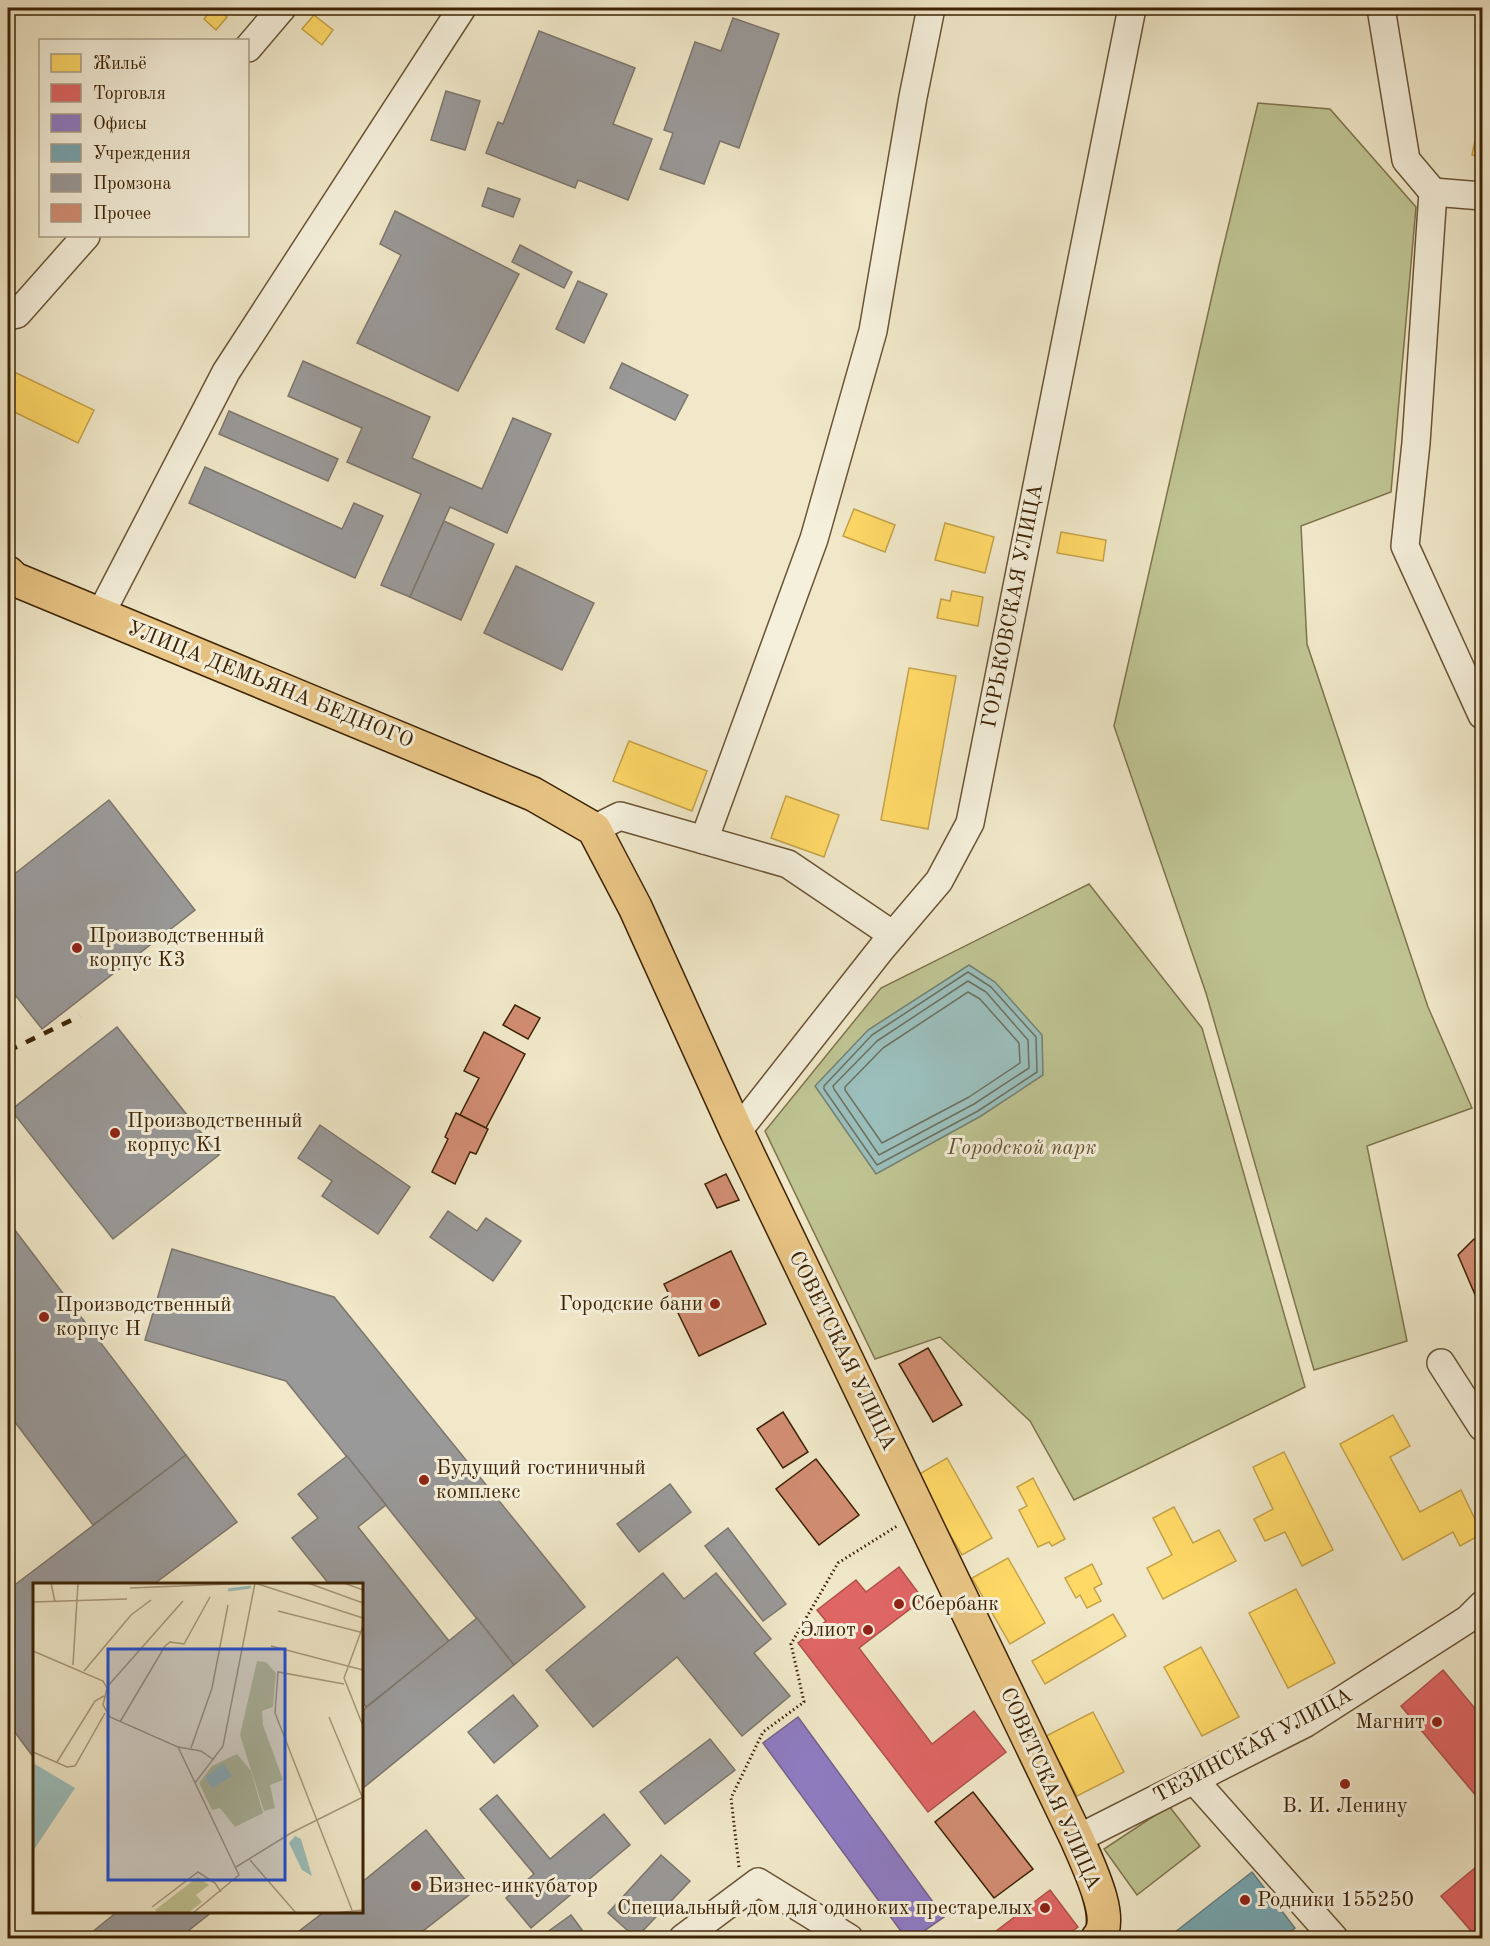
<svg xmlns="http://www.w3.org/2000/svg" width="1490" height="1946" viewBox="0 0 1490 1946" font-family="'Old Standard TT',serif">
<style>
.green{fill:#bfc493;stroke:#7e744c;stroke-width:1.5}
.water{fill:#9bbfbc;stroke:#758172;stroke-width:1.5}
.homes{fill:#ffd966;stroke:#c5a249;stroke-width:1.5}
.shops{fill:#e06666;stroke:#af5249;stroke-width:1.5}
.offices{fill:#8e7cc3;stroke:#76618a;stroke-width:1.5}
.public{fill:#76a5af;stroke:#657e7c;stroke-width:1.5}
.industry{fill:#999;stroke:#7d766c;stroke-width:1.5}
.lines{fill:none;stroke-linecap:round;stroke-linejoin:round}
.shore{stroke:#6c7160;stroke-width:1.5}
.building{fill:#d28d73;stroke:#3d2304;stroke-width:1.5}
.minor-casing{stroke:#6a5435;stroke-width:30}
.major-casing{stroke:#3d2304;stroke-width:36}
.path{stroke:#3d2304;stroke-width:3;stroke-dasharray:1.5 3;stroke-linecap:butt}
.minor{stroke:#f5f0dc;stroke-width:27}
.major{stroke:#e8c484;stroke-width:33}
.rail{stroke:#3d2304;stroke-width:4.5;stroke-dasharray:10 10;stroke-linecap:butt}
.poi-dot{fill:#8f2418;stroke:#f5f0dc;stroke-width:2}
.labels{text-anchor:middle;dominant-baseline:central;stroke-width:6;stroke-linejoin:round;paint-order:stroke}
.street-label{font-size:21px;fill:#3d2304;stroke:#f5f0dc}
.poi-label{font-size:21px;fill:#3d2304;stroke:#f5f0dc;text-anchor:start}
.park-label{font-size:21px;font-style:italic;fill:#64532f;stroke:#f5f0dc}
.inset-river{fill:none;stroke:#9bbfbc;stroke-width:3}
.inset-road{fill:none;stroke:#a8997a;stroke-width:1.5}
.view{fill:#1d4ed8;fill-opacity:0.15;stroke:#1d4ed8;stroke-width:3}
.inset-edge{fill:none;stroke:#3d2304;stroke-width:3}
</style>
<rect width="100%" height="100%" fill="#f0e8c9"/>
<filter id="stains"><feTurbulence type="fractalNoise" baseFrequency=".00333" numOctaves="4"/><feColorMatrix values="0 0 0 0 .2 0 0 0 0 .09 0 0 0 0 .02 0 0 0 .5 -.17"/></filter>
<radialGradient id="worn" r=".72"><stop offset=".6" stop-color="#630" stop-opacity="0"/><stop offset="1" stop-color="#630" stop-opacity=".3"/></radialGradient>
<g class="green">
<polygon points="1258,103 1330,109 1416,207 1391,492 1301,526 1307,644 1428,1007 1472,1108 1367,1146 1407,1341 1314,1370 1206,993 1114,726 1219,265"/>
<polygon points="1089,884 1202,1028 1305,1387 1074,1500 1030,1421 940,1337 875,1359 765,1131 881,988"/>
<polygon points="1169,1806 1200,1846 1137,1895 1104,1849"/>
</g>
<polygon class="water" points="969,965 995,982 1042,1035 1043,1075 981,1116 876,1174 815,1086 868,1030"/>
<g class="homes">
<polygon points="213,8 217,8 227,17 216,30 204,19"/>
<polygon points="314,15 333,30 322,45 302,29"/>
<polygon points="1482,107 1482,157 1472,155"/>
<polygon points="12,371 94,410 78,443 8,409 8,380"/>
<polygon points="854,509 895,525 885,552 843,536"/>
<polygon points="945,523 994,537 985,573 935,560"/>
<polygon points="1061,532 1106,540 1103,561 1057,553"/>
<polygon points="952,591 983,597 978,626 937,618 941,599 950,601"/>
<polygon points="909,668 956,676 928,829 881,820"/>
<polygon points="629,741 707,771 692,811 613,781"/>
<polygon points="786,796 839,815 824,857 771,838"/>
<polygon points="1393,1415 1410,1446 1390,1457 1420,1512 1461,1490 1482,1534 1460,1546 1453,1532 1403,1560 1340,1444"/>
<polygon points="1284,1452 1333,1550 1302,1566 1285,1532 1265,1541 1254,1519 1273,1509 1253,1467"/>
<polygon points="947,1458 992,1538 962,1555 916,1476"/>
<polygon points="1033,1478 1065,1539 1052,1546 1049,1542 1038,1547 1019,1510 1027,1506 1017,1487"/>
<polygon points="1174,1507 1193,1543 1219,1530 1236,1561 1163,1599 1147,1568 1172,1555 1153,1518"/>
<polygon points="1008,1558 1045,1623 1010,1644 972,1578"/>
<polygon points="1092,1564 1102,1584 1094,1588 1101,1601 1087,1608 1080,1595 1076,1598 1065,1578"/>
<polygon points="1296,1589 1335,1663 1288,1688 1249,1613"/>
<polygon points="1113,1614 1126,1636 1045,1684 1032,1661"/>
<polygon points="1201,1647 1239,1717 1202,1736 1164,1667"/>
<polygon points="1093,1712 1124,1772 1077,1796 1046,1736"/>
</g>
<g class="shops">
<polygon points="899,1567 923,1599 859,1648 932,1744 974,1711 1006,1752 928,1812 798,1643 826,1621 817,1610 856,1580 866,1592"/>
<polygon points="1443,1670 1482,1717 1482,1803 1401,1706"/>
<polygon points="1482,1862 1482,1938 1477,1938 1441,1896"/>
<polygon points="1050,1890 1078,1927 1063,1938 987,1938"/>
</g>
<polygon class="offices" points="798,1717 944,1917 914,1938 906,1938 763,1743"/>
<polygon class="public" points="1252,1872 1295,1928 1282,1938 1241,1938 1239,1936 1237,1938 1172,1938 1170,1936"/>
<g class="industry">
<polygon points="733,18 779,34 739,148 720,141 704,184 660,169 673,133 664,130 695,42 721,51"/>
<polygon points="539,31 635,68 613,124 652,139 628,200 578,180 575,188 486,153 498,122 503,124"/>
<polygon points="446,91 480,101 465,150 431,140"/>
<polygon points="488,188 520,199 513,217 482,206"/>
<polygon points="395,211 519,274 458,391 357,343 401,255 380,244"/>
<polygon points="520,245 572,272 564,288 512,262"/>
<polygon points="578,281 607,294 584,343 556,329"/>
<polygon points="303,361 430,417 412,458 482,489 513,418 551,434 507,533 450,507 410,597 381,585 421,494 347,462 362,428 288,396"/>
<polygon points="622,363 688,395 675,420 610,388"/>
<polygon points="229,411 338,459 328,481 219,434"/>
<polygon points="205,467 342,529 354,503 383,516 355,578 189,503"/>
<polygon points="444,521 494,544 461,620 410,597"/>
<polygon points="516,566 594,603 562,670 484,633"/>
<polygon points="109,800 195,910 42,1029 8,986 8,879"/>
<polygon points="117,1027 219,1155 113,1239 11,1110"/>
<polygon points="320,1125 410,1187 378,1234 322,1196 332,1181 298,1158"/>
<polygon points="448,1211 477,1231 486,1218 521,1241 493,1281 430,1237"/>
<polygon points="8,1221 186,1455 93,1525 8,1413"/>
<polygon points="172,1249 334,1297 585,1607 514,1665 286,1381 145,1340"/>
<polygon points="186,1455 237,1522 154,1584 34,1584 34,1758 8,1723 8,1590"/>
<polygon points="347,1456 386,1505 358,1527 449,1641 366,1707 362,1701 362,1584 329,1584 292,1538 318,1518 298,1494"/>
<polygon points="670,1484 691,1512 639,1552 617,1524"/>
<polygon points="728,1528 786,1604 763,1621 705,1546"/>
<polygon points="663,1573 684,1599 716,1573 771,1639 754,1653 790,1696 742,1736 677,1657 593,1727 546,1670"/>
<polygon points="477,1618 514,1665 362,1789 362,1711"/>
<polygon points="513,1695 538,1726 494,1763 468,1732"/>
<polygon points="710,1739 735,1770 665,1824 640,1792"/>
<polygon points="497,1795 550,1859 604,1814 630,1845 531,1928 506,1898 534,1874 480,1809"/>
<polygon points="426,1830 474,1891 414,1938 290,1938 324,1912 362,1912 362,1882"/>
<polygon points="661,1855 690,1881 636,1938 608,1913"/>
<polygon points="117,1912 212,1912 179,1938 88,1938 86,1937"/>
<polygon points="571,1915 588,1938 539,1938"/>
</g>
<g class="lines">
<g class="shore">
<polygon points="968,972 991,987 1036,1037 1037,1072 978,1111 877,1165 824,1089 824,1086 872,1035"/>
<polygon points="968,981 986,992 1028,1040 1029,1068 974,1104 879,1155 834,1089 833,1086 877,1041"/>
<polygon points="968,992 980,999 1019,1043 1020,1063 969,1097 882,1143 845,1090 845,1087 883,1048"/>
</g>
</g>
<g class="building">
<polygon points="515,1005 540,1018 528,1039 503,1025"/>
<polygon points="484,1032 525,1054 486,1128 460,1115 479,1078 464,1071"/>
<polygon points="456,1113 488,1129 476,1154 470,1152 455,1184 432,1172 448,1139 445,1137"/>
<polygon points="726,1174 739,1200 717,1208 705,1184"/>
<polygon points="1474,1239 1482,1240 1482,1303 1479,1304 1458,1255"/>
<polygon points="731,1251 766,1324 699,1356 664,1284"/>
<polygon points="928,1348 962,1405 933,1422 899,1364"/>
<polygon points="783,1412 808,1452 783,1468 757,1429"/>
<polygon points="816,1459 859,1515 819,1545 776,1489"/>
<polygon points="973,1792 1033,1869 994,1898 935,1822"/>
</g>
<g class="lines">
<g class="minor-casing">
<g id="minor">
<polyline points="1381,8 1406,160 1433,192 1416,443 1405,546 1482,715"/>
<polyline points="248,48 282,8"/>
<polyline points="1433,192 1482,196"/>
<polyline points="8,316 17,314 86,236"/>
<polyline points="100,615 226,372 462,8"/>
<polyline points="594,829 620,816 788,864 893,935"/>
<polyline points="704,840 814,539 873,331 913,97 931,8"/>
<polyline points="737,1132 882,948 939,881 970,823 1132,8"/>
<polyline points="1441,1363 1482,1427"/>
<polyline points="1194,1780 1334,1938"/>
<polyline points="1077,1839 1306,1723 1468,1619 1482,1605"/>
<polyline points="683,1938 758,1882 849,1938"/>
</g>
</g>
<g class="major-casing">
<path id="major" d="M8 573 14 579 533 794 594 829 635 907 737 1132 1077 1839C1086 1861 1116 1919 1098 1938"/>
</g>
<polyline class="path" points="739,1867 731,1798 763,1732 804,1702 791,1644 838,1563 897,1526"/>
<use href="#minor" class="minor"/>
<use href="#major" class="major"/>
<polyline class="rail" points="8,1051 80,1016"/>
</g>
<g class="poi-dot">
<circle cx="77" cy="948" r="6"/>
<circle cx="115" cy="1133" r="6"/>
<circle cx="715" cy="1304" r="6"/>
<circle cx="44" cy="1317" r="6"/>
<circle cx="424" cy="1480" r="6"/>
<circle cx="899" cy="1604" r="6"/>
<circle cx="868" cy="1630" r="6"/>
<circle cx="1437" cy="1722" r="6"/>
<circle cx="1345" cy="1784" r="6"/>
<circle cx="416" cy="1886" r="6"/>
<circle cx="1245" cy="1900" r="6"/>
<circle cx="1045" cy="1908" r="6"/>
</g>
<g class="labels">
<g class="street-label">
<text transform="translate(1013 606) rotate(-79)">ГОРЬКОВСКАЯ УЛИЦА</text>
<text transform="translate(270 685) rotate(22)">УЛИЦА ДЕМЬЯНА БЕДНОГО</text>
<text transform="translate(842 1351) rotate(64)">СОВЕТСКАЯ УЛИЦА</text>
<text transform="translate(1253 1746) rotate(-28)">ТЕЗИНСКАЯ УЛИЦА</text>
<text transform="translate(1050 1789) rotate(66)">СОВЕТСКАЯ УЛИЦА</text>
</g>
<g class="poi-label">
<text x="89" y="936">Производственный<tspan x="89" dy="24">корпус K3</tspan></text>
<text x="127" y="1121">Производственный<tspan x="127" dy="24">корпус K1</tspan></text>
<text x="703" y="1304" text-anchor="end">Городские бани</text>
<text x="56" y="1305">Производственный<tspan x="56" dy="24">корпус H</tspan></text>
<text x="436" y="1468">Будущий гостиничный<tspan x="436" dy="24">комплекс</tspan></text>
<text x="911" y="1604">Сбербанк</text>
<text x="856" y="1630" text-anchor="end">Элиот</text>
<text x="1425" y="1722" text-anchor="end">Магнит</text>
<text x="1345" y="1806" text-anchor="middle">В. И. Ленину</text>
<text x="428" y="1886">Бизнес-инкубатор</text>
<text x="1257" y="1900">Родники 155250</text>
<text x="1033" y="1908" text-anchor="end">Специальный дом для одиноких престарелых</text>
</g>
<g class="park-label">
<text x="1022" y="1148">Городской парк</text>
</g>
</g>
<g transform="translate(33 1583)">
<rect width="330" height="330" fill="#f0e8c9"/>
<path d="M224 78 233 79 243 90 240 124 229 128 230 142 250 197 237 202 242 225 231 228 207 152ZM204 171 218 188 230 230 202 244 187 225 179 227 166 200 179 183ZM165 294 176 302 163 312 169 319 155 330H124L122 327Z" fill="#bfc493"/>
<path d="M0 180 42 205 0 268ZM190 180 199 193 179 205 172 195ZM262 253 268 256 279 293 269 287 256 260Z" fill="#9bbfbc"/>
<path class="inset-river" d="M195 7 218 4"/>
<path class="inset-road" d="M18 0 22 19M275 0 330 20M311 0 330 7M97 5 222 0 330 35M0 19 94 16M245 28 327 49M330 43 311 95 330 143M238 63 330 87M0 68 70 98 74 105 70 122 77 134 145 164 206 292 160 330M40 82 45 0M51 88 98 32 118 17M311 101 245 89 242 130 319 327M74 104 150 18M296 134 330 216M87 139 132 63 137 59 151 61 177 14M145 164 168 168 181 177M158 165 179 105 195 22M0 169 34 184 42 183 72 130M24 179 62 118 71 113M162 200 190 163 222 0M217 277 263 330M203 284 258 250 330 214M119 324 165 289 182 300 188 309M302 330 330 327"/>
<path class="view" d="M75 66H252V297H75Z"/>
<rect width="330" height="330" class="inset-edge"/>
</g>
<rect width="1490" height="1946" fill="none" stroke="#f0e8c9" stroke-width="30"/>
<rect x="9" y="9" width="1472" height="1928" fill="none" stroke="#3d2304" stroke-width="3"/>
<rect x="15" y="15" width="1460" height="1916" fill="none" stroke="#3d2304" stroke-width="1.5"/>
<rect x="39" y="39" width="210" height="198" fill="#f5f0dc" stroke="#ab9e86" stroke-width="1.5"/>
<rect x="51" y="54" width="30" height="18" fill="#ffd966" stroke="#ab9e86" stroke-width="1.5"/>
<text x="93" y="69" font-size="18" fill="#3d2304">Жильё</text>
<rect x="51" y="84" width="30" height="18" fill="#e06666" stroke="#ab9e86" stroke-width="1.5"/>
<text x="93" y="99" font-size="18" fill="#3d2304">Торговля</text>
<rect x="51" y="114" width="30" height="18" fill="#8e7cc3" stroke="#ab9e86" stroke-width="1.5"/>
<text x="93" y="129" font-size="18" fill="#3d2304">Офисы</text>
<rect x="51" y="144" width="30" height="18" fill="#76a5af" stroke="#ab9e86" stroke-width="1.5"/>
<text x="93" y="159" font-size="18" fill="#3d2304">Учреждения</text>
<rect x="51" y="174" width="30" height="18" fill="#999999" stroke="#ab9e86" stroke-width="1.5"/>
<text x="93" y="189" font-size="18" fill="#3d2304">Промзона</text>
<rect x="51" y="204" width="30" height="18" fill="#d28d73" stroke="#ab9e86" stroke-width="1.5"/>
<text x="93" y="219" font-size="18" fill="#3d2304">Прочее</text>
<rect width="100%" height="100%" filter="url(#stains)"/>
<rect width="100%" height="100%" fill="url(#worn)"/>
</svg>
